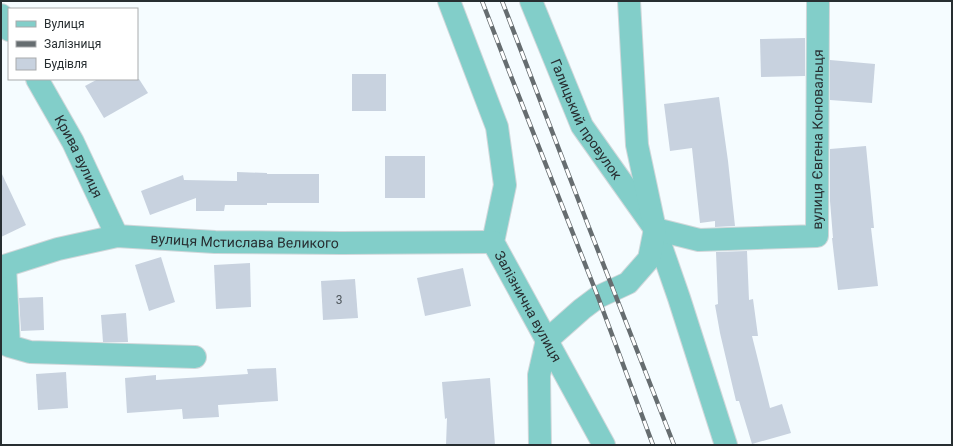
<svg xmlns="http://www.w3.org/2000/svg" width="953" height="446" viewBox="0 0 953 446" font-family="Roboto,sans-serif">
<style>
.building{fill:#c8d2df}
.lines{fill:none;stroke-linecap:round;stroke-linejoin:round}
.minor-casing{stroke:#d0d7da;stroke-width:24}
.minor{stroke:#82cec9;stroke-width:22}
.rail-casing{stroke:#666d70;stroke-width:4.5}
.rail{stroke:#fff;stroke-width:3;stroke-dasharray:9;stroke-linecap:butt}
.labels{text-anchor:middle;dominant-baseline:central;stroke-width:3;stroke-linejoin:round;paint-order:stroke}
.number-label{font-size:12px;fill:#4f575c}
.street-label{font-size:14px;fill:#272e31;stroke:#fff}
</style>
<rect width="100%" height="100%" fill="#f5fcff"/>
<g class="building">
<polygon points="805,38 805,76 761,77 760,39"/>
<polygon points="830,60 875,64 872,103 830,100"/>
<rect x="352" y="74" width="34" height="37"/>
<polygon points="98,79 139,79 148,93 104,118 85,86"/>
<polygon points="719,97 728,161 735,226 715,227 715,221 700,223 692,148 670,151 664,104"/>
<polygon points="866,146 874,228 871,228 878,286 838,290 832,238 833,238 830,201 830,149"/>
<rect x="385" y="156" width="40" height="42"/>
<polygon points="1,172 26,225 1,237"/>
<polygon points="237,172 267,173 267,174 319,174 319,203 267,203 267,205 225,205 224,211 196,211 196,198 150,215 141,191 183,175 184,180 237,181"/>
<polygon points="747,251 749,300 753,299 758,336 752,336 770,408 782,404 791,433 752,444 739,401 736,401 720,333 715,305 718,304 716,252"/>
<polygon points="161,257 175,302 149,311 135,265"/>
<polygon points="250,263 251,307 216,309 214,265"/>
<polygon points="463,268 471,306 425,316 417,278"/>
<polygon points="355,279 358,318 323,320 321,281"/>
<polygon points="43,297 44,330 21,331 19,298"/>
<polygon points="126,313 128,342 103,342 101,315"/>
<polygon points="276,368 278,401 218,405 219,417 183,419 182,409 127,413 125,378 156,375 156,380 248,374 247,369"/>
<polygon points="66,372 68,408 38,410 36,374"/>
<polygon points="490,378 495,445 446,445 447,418 445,419 442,382"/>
</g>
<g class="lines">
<g class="minor-casing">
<g id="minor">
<path id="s1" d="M449 1 497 127 505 185 493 242 604 445"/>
<path id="s2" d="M531 1 582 126 655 229 679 298 726 445"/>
<polyline points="1,15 9,30"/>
<path id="s3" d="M37 79 73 142 117 236"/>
<path id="s4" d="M655 229 699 240 817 236 818 1"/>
<polyline points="5,266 9,346 30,352 195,357"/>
<path id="s5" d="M1 267 58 249 117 236 215 242 342 243 493 242"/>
<polyline points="540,445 539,375 547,340 582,309 598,297 628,283 649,259 655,229 637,145 629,1"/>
</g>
</g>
<use href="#minor" class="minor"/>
<g class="rail-casing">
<g id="rail">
<polyline points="482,1 507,66 598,297 653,445"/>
<polyline points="502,1 588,225 674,445"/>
</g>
</g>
<use href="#rail" class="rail"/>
</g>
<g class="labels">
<g class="number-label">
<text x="339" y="300">3</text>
</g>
<g class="street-label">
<text stroke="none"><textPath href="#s2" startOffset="131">Галицький провулок</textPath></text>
<text stroke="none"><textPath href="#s4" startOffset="260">вулиця Євгена Коновальця</textPath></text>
<text stroke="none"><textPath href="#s3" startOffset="88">Крива вулиця</textPath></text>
<text stroke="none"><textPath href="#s5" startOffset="248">вулиця Мстислава Великого</textPath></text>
<text stroke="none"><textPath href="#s1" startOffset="325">Залізнична вулиця</textPath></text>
</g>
</g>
<rect width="953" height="446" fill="none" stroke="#272e31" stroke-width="4"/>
<rect x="8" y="8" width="130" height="72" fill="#ffffff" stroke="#a9abad"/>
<rect x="16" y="21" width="20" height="6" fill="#82cec9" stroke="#a9abad"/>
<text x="44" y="28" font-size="12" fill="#272e31">Вулиця</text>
<rect x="16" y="41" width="20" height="6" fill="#666d70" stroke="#a9abad"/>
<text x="44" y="48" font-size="12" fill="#272e31">Залізниця</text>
<rect x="16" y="58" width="20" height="12" fill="#c8d2df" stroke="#a9abad"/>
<text x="44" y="68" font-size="12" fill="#272e31">Будівля</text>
</svg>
